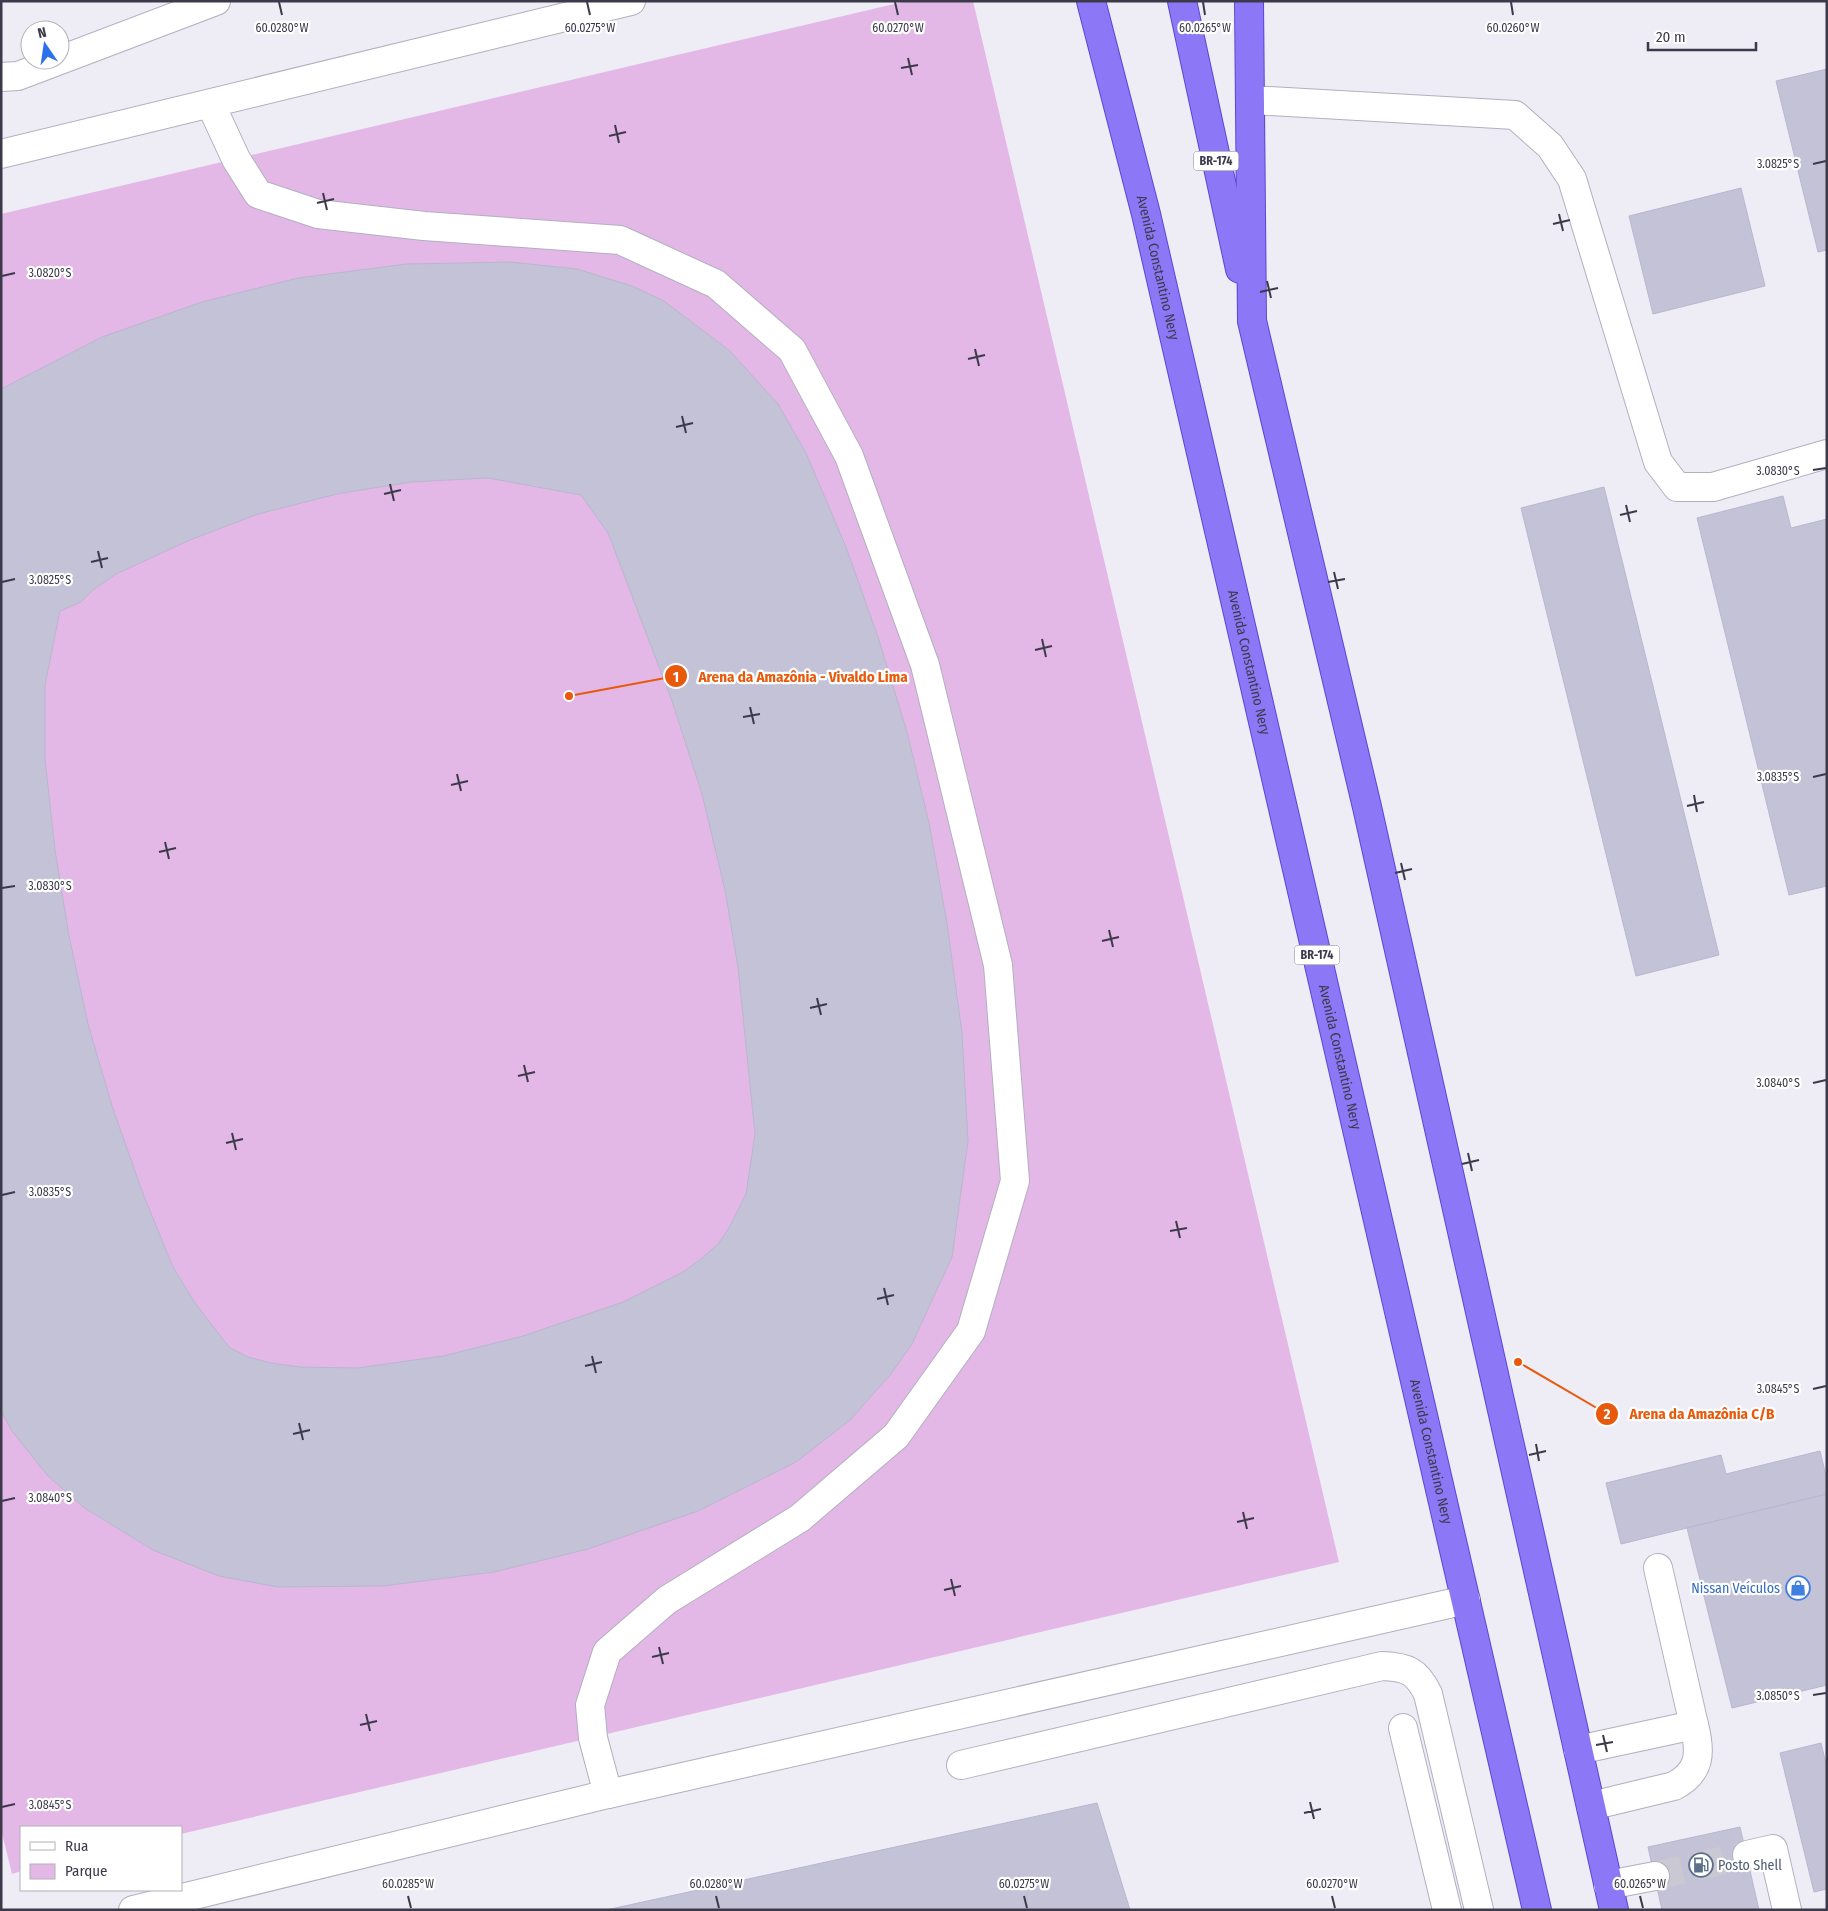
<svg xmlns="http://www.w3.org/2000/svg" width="1828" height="1911" viewBox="0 0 1828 1911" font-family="'Fira Sans Condensed',sans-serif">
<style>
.green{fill:#e4b8e6}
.building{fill:#c4c2d6;stroke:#b9b6d1;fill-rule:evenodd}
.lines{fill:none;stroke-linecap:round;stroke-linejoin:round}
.minor-tunnel{stroke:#cac8d3;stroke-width:28;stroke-dasharray:28 14;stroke-linecap:butt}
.minor-casing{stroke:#b2afc1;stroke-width:30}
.highway-casing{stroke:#5947d5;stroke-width:30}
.minor{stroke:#fff;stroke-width:28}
.highway{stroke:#8c77f6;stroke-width:28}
.ticks{fill:none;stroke:#3c3a4a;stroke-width:2}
.labels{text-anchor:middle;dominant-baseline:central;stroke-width:4.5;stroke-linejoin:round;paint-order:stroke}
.shield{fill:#fff;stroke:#767580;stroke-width:1}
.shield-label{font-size:12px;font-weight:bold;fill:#3c3a4a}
.street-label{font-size:14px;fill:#3c3a4a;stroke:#fff}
.shop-label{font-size:14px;fill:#366cbe;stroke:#fff;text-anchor:end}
.service-label{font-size:14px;fill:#4e5e75;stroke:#fff;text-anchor:start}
.ticks-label{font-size:12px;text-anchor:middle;fill:#3c3a4a;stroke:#fff;stroke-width:4.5;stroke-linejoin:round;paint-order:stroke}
.leader{fill:none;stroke:#e8590c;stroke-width:2}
.callout-dot{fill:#e8590c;stroke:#fff;stroke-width:2}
.mark-label{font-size:15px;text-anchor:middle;font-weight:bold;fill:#fff}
.callout-label{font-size:15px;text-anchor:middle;font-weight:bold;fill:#e8590c;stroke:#fff;stroke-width:4.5;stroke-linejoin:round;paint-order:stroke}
</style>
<rect width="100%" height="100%" fill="#eeecf5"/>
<polygon class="green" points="907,1 973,1 1339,1562 181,1834 181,1827 21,1827 21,1871 12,1874 1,1829 1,214"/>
<g class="building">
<polygon points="1827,69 1827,250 1818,252 1776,81"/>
<polygon points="1741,188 1765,286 1653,314 1629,216"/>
<path d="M510 262 577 269 632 286 664 301 730 351 778 404 806 453 846 547 879 640 907 732 929 823 947 923 962 1033 968 1141 952 1257 912 1344 891 1374 850 1420 796 1462 698 1511 588 1549 494 1572 383 1586 278 1587 219 1576 153 1550 83 1507 48 1476 12 1431 1 1411V389L102 337 202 302 298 278 407 264ZM488 478 581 495 608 533 672 701 702 794 725 890 738 967 755 1134 746 1194 729 1228 718 1244 701 1259 683 1272 623 1302 523 1336 443 1356 357 1368 300 1367 271 1363 248 1357 229 1347 195 1303 172 1265 142 1191 112 1106 88 1024 69 936 55 850 45 759V685L60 611 81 602 93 590 116 574 190 540 258 514 337 494 411 482Z"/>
<polygon points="1604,487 1719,955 1636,976 1521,508"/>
<polygon points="1783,496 1791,528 1827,519 1827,886 1789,895 1697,518"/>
<polygon points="1820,1451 1827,1480 1827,1494 1621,1544 1606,1483 1721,1455 1726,1474"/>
<polygon points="1827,1494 1827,1685 1732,1708 1687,1528"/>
<polygon points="1821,1743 1827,1768 1827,1889 1814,1892 1780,1753"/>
<polygon points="1097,1803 1130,1910 606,1910"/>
<polygon points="1740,1827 1759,1910 1662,1910 1648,1847"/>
</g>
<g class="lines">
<polyline class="minor-tunnel" points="1655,1876 1747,1855"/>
<g class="minor-casing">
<g id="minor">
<polyline points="1,77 18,76 216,1"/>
<polyline points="1251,100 1515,115 1550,146 1572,179 1658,462 1677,487 1713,487 1827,454"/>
<polyline points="211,105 236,159 258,194 318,214 424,226 620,240 716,284 792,350 849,456 925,665 998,965 1015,1181 971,1331 896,1436 800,1518 667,1600 607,1652 590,1705 593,1738 608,1794 1466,1600"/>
<polyline points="1,154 631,1"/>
<polyline points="1403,1728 1447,1910"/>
<polyline points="1578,1750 1694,1725 1658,1568"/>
<path d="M961 1765 1382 1666C1407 1667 1417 1671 1428 1694L1479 1910"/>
<path d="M1591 1806 1674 1786C1701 1772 1701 1752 1694 1725"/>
<polyline points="1747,1855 1773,1849 1787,1910"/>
<polyline points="1608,1885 1655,1876"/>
<polyline points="133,1910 608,1794"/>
</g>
</g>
<g class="highway-casing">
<g id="highway">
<path id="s1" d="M1091 1 1146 214 1537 1910"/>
<polyline points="1182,1 1240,269"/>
<polyline points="1249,1 1252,321 1367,807 1614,1910"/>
</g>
</g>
<use href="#minor" class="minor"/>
<use href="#highway" class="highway"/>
</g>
<path class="ticks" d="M279 2 282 15M587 2 590 15M895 2 898 15M1203 2 1205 15M1511 2 1513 15M908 58 912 75M901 68 918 65M615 125 619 143M609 136 626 132M1813 164 1826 161M323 193 327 210M317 203 334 199M1559 214 1563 231M1553 224 1570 220M2 276 15 273M1267 281 1271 298M1260 292 1278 288M975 349 979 366M968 359 985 355M682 416 686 433M676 427 693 423M1813 470 1826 468M390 484 394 501M384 494 401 490M1626 505 1630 522M1620 515 1637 511M98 551 102 568M91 562 108 558M1334 572 1338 589M2 582 15 579M1328 582 1345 579M1042 639 1046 657M1035 650 1052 646M750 707 754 724M743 717 760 714M457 774 461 791M1813 777 1826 774M451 785 468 781M1694 795 1697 812M1687 806 1704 802M165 842 169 859M159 852 176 848M1401 863 1405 880M1395 873 1412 869M2 888 15 886M1109 930 1113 947M1102 941 1119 937M817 998 821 1015M810 1008 827 1004M524 1065 528 1082M518 1076 535 1072M1813 1083 1826 1080M232 1133 236 1150M226 1143 243 1139M1468 1153 1472 1171M1462 1164 1479 1160M2 1195 15 1192M1176 1221 1180 1238M1170 1231 1187 1228M884 1288 888 1305M877 1299 894 1295M592 1356 596 1373M585 1366 602 1362M1813 1389 1826 1386M299 1423 303 1440M293 1434 310 1430M1536 1444 1539 1461M1529 1455 1546 1451M2 1501 15 1498M1243 1512 1247 1529M1237 1522 1254 1518M951 1579 955 1596M944 1590 961 1586M659 1647 663 1664M652 1657 669 1653M1813 1695 1826 1693M366 1714 370 1731M360 1725 377 1721M1603 1735 1607 1752M1596 1745 1613 1742M1310 1802 1314 1819M2 1807 15 1804M1304 1813 1321 1809M408 1896 411 1908M716 1896 719 1908M1024 1896 1027 1908M1332 1896 1335 1908M1640 1896 1643 1908"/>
<defs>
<g id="shop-ring" transform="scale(1.25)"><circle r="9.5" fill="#fff" stroke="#3f7fe0" stroke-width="1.5"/><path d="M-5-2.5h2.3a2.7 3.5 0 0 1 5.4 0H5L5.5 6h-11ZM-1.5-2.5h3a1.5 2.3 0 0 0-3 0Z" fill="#3f7fe0"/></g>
<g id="fuel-ring" transform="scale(1.25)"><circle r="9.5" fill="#fff" stroke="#5c6f8a" stroke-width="1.5"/><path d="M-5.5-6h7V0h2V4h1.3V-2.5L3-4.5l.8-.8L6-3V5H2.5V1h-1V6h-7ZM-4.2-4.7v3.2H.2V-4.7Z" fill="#5c6f8a"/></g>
</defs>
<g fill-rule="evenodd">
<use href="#shop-ring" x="1798" y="1588"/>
<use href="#fuel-ring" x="1701" y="1865"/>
</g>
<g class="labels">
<g class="shield">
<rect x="1193.5" y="151.5" width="45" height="19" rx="4"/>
<rect x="1294.5" y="945.5" width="45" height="19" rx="4"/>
</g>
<g class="shield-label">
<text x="1216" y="161">BR-174</text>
<text x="1317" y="955">BR-174</text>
</g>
<g class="street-label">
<text stroke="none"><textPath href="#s1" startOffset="275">Avenida Constantino Nery</textPath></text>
<text stroke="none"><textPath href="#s1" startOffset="680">Avenida Constantino Nery</textPath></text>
<text stroke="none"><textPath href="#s1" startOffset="1085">Avenida Constantino Nery</textPath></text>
<text stroke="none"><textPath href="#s1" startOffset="1490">Avenida Constantino Nery</textPath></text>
</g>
<g class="shop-label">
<text x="1780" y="1588">Nissan Veículos</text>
</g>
<g class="service-label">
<text x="1718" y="1865">Posto Shell</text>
</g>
</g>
<g class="ticks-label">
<text x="282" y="32">60.0280°W</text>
<text x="590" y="32">60.0275°W</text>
<text x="898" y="32">60.0270°W</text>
<text x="1205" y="32">60.0265°W</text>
<text x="1513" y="32">60.0260°W</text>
<text x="1778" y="168">3.0825°S</text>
<text x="50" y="277">3.0820°S</text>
<text x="1778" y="475">3.0830°S</text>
<text x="50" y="584">3.0825°S</text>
<text x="1778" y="781">3.0835°S</text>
<text x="50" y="890">3.0830°S</text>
<text x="1778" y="1087">3.0840°S</text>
<text x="50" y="1196">3.0835°S</text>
<text x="1778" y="1393">3.0845°S</text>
<text x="50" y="1502">3.0840°S</text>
<text x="1778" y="1700">3.0850°S</text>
<text x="50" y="1809">3.0845°S</text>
<text x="408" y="1888">60.0285°W</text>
<text x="716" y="1888">60.0280°W</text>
<text x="1024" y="1888">60.0275°W</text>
<text x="1332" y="1888">60.0270°W</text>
<text x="1640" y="1888">60.0265°W</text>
</g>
<path class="leader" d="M569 696L676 676M1518 1362L1607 1414"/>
<g class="callout-dot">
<circle cx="569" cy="696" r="5"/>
<circle cx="1518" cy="1362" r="5"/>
<circle cx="676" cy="676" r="12"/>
<circle cx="1607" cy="1414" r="12"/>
</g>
<g class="mark-label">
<text x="676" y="682">1</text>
<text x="1607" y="1419">2</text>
</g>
<g class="callout-label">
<text x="803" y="682">Arena da Amazônia - Vivaldo Lima</text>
<text x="1702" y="1419">Arena da Amazônia C/B</text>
</g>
<rect width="1828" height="1911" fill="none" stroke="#3c3a4a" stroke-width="5"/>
<rect x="20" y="1826" width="162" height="65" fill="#ffffff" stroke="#b1b0b7"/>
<rect x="30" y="1842" width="25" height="8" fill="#ffffff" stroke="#b1b0b7"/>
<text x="65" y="1851" font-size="15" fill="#3c3a4a">Rua</text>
<rect x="30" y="1864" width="25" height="15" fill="#e4b8e6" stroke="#b1b0b7"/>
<text x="65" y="1876" font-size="15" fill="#3c3a4a">Parque</text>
<g transform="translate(45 45) rotate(347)"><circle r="24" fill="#ffffff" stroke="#b1b0b7"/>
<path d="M0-4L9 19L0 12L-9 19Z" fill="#2b70ed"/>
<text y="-8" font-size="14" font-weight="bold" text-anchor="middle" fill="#3c3a4a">N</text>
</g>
<path d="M1648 42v8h108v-8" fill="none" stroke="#3c3a4a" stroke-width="2.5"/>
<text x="1656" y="42" font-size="15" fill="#3c3a4a" stroke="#ffffff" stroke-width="4" paint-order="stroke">20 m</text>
</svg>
